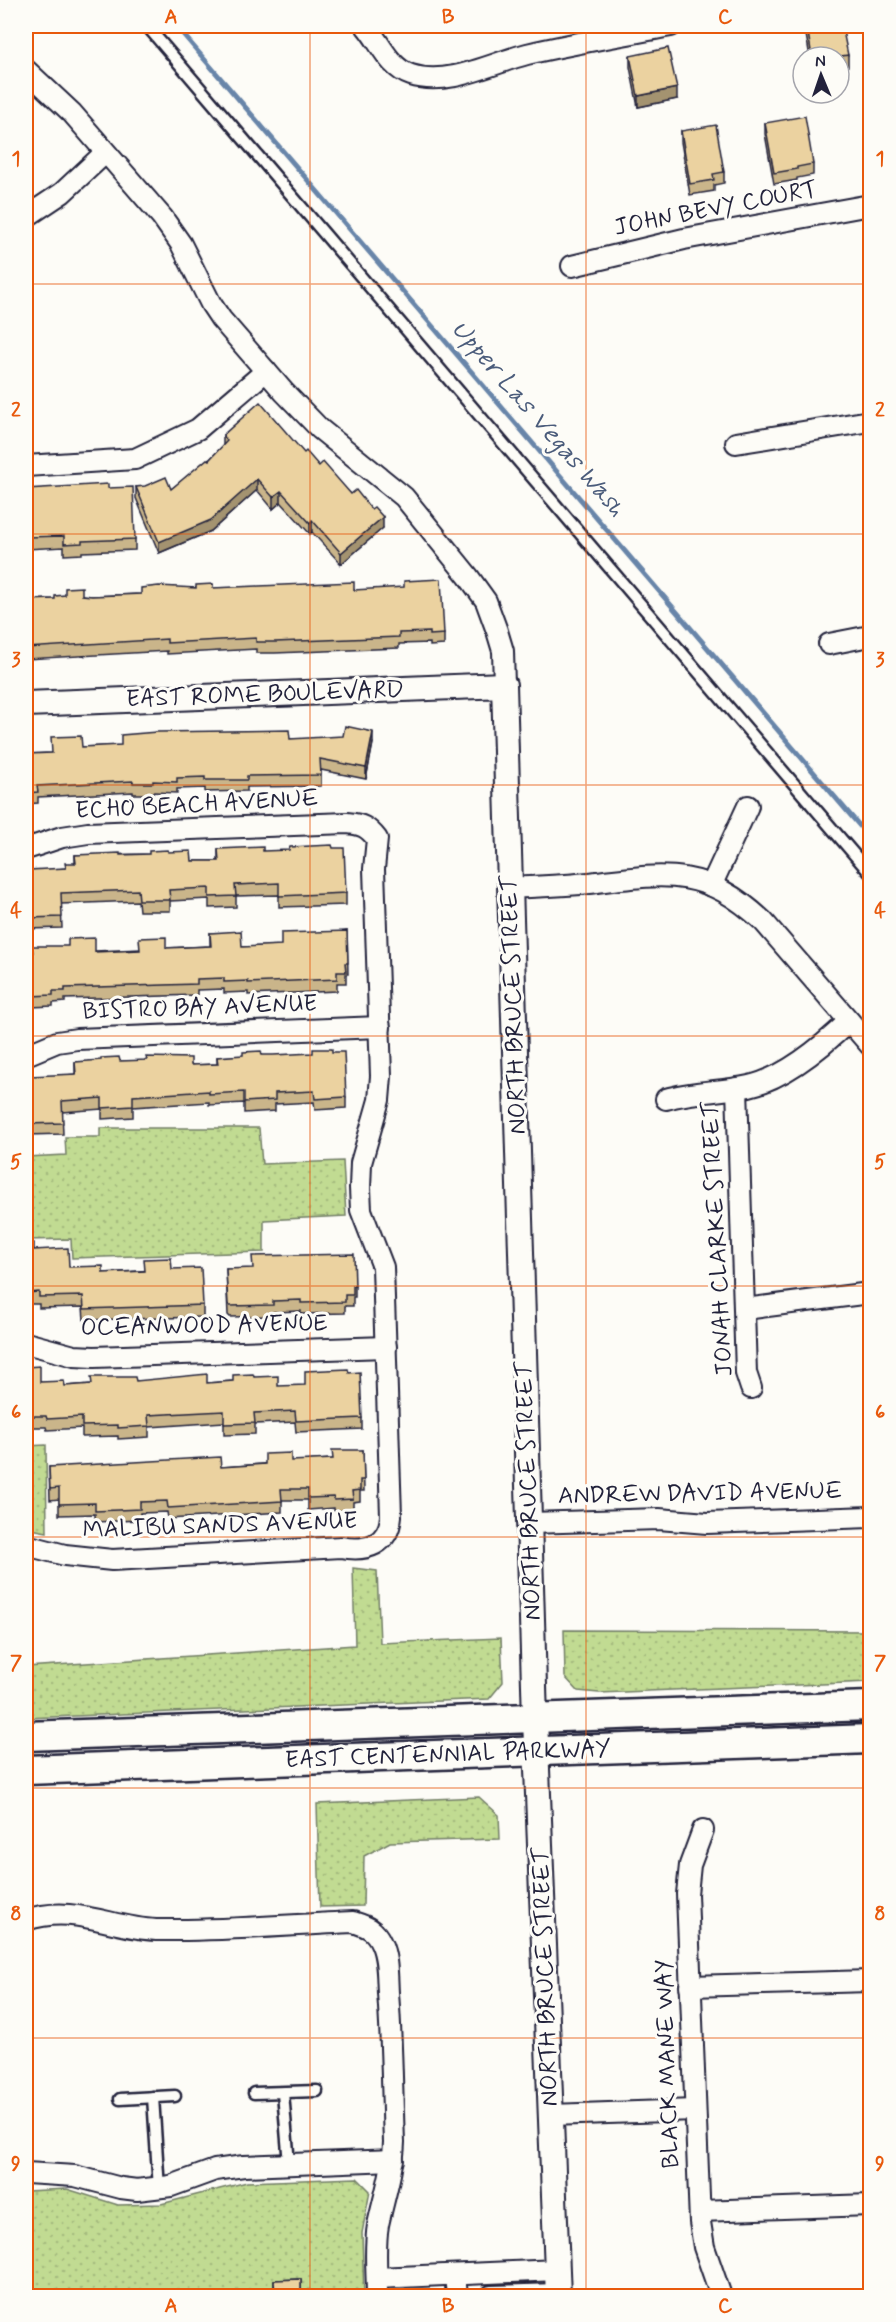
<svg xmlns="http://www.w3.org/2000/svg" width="896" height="2322" viewBox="0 0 896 2322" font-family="Mynerve,sans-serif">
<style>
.park{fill:url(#park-dots);stroke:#727e66;stroke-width:1.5}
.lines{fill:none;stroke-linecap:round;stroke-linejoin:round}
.stream{stroke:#6885a9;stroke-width:5}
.service-casing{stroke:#22223b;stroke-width:15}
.minor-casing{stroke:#22223b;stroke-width:24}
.tertiary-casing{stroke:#22223b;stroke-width:28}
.secondary-casing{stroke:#22223b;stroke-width:33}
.service{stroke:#fdfcf7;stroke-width:10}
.minor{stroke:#fdfcf7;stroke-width:20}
.tertiary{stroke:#fdfcf7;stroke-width:24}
.secondary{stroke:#fdfcf7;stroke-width:28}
.wall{fill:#cab58a;stroke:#22223b;stroke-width:1.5}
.shaded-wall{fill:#a49370;stroke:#22223b;stroke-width:1.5}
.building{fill:#ebd2a0;stroke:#22223b;stroke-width:1.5}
.grid{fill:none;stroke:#e8590c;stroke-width:1.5;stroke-opacity:0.55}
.labels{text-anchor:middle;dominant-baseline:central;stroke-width:6;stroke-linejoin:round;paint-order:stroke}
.street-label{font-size:24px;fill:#22223b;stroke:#fdfcf7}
.water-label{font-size:26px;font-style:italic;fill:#4b5c7b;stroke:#fdfcf7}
.neatline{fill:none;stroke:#e8590c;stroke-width:2}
.grid-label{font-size:20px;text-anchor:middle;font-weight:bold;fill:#e8590c}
</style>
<defs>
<pattern id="park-dots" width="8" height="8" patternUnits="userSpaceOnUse" patternTransform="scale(1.5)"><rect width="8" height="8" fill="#c1db92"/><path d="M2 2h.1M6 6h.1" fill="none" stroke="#a6bc7f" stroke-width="1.8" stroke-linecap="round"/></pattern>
</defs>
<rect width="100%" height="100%" fill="#fdfcf7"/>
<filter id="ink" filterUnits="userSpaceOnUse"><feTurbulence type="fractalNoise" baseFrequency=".0167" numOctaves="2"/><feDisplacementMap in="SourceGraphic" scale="12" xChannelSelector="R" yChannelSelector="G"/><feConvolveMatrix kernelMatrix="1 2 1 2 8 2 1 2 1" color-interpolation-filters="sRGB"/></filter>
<g filter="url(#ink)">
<g class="park">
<polygon points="100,1128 259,1128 262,1164 343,1161 346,1216 264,1220 264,1252 72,1258 71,1239 26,1240 26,1157 66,1155 65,1137 100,1137"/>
<polygon points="46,1445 47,1532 26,1528 26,1446"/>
<polygon points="353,1568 377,1571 380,1643 501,1638 503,1682 489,1699 26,1718 26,1667 355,1645"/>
<polygon points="564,1630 870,1631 870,1682 599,1693 578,1691 565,1677"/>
<polygon points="479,1797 499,1815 500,1839 390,1842 364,1856 363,1906 320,1907 317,1804"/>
<polygon points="357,2178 370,2191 362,2233 364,2296 26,2296 26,2191 67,2189 118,2205 161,2204 247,2182"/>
</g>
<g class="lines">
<polyline class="stream" points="176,26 870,838"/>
<g class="service-casing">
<g id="service">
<polyline points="147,26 870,873"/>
<polyline points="254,2093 317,2091"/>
<polyline points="283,2093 289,2164"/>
<polyline points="153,2097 159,2189"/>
<polyline points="120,2099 175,2096"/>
</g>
</g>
<g class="minor-casing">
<g id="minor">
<path d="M366 26C380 42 389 68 411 75 448 87 492 63 527 54 574 43 623 35 671 26"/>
<polyline points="26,70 72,113 162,217 181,244 211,304 221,319 284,392 320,429 404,497 468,576 486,601 497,631 503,651 504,685"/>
<polyline points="26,217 62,193 105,153"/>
<polyline points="572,266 684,239 870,205"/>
<polyline points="736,443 870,421"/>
<polyline points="26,466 135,459 198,429 266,371"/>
<polyline points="829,644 870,636"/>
<path d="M26 849 62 837 88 833 347 823C361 824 368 827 377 839L374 869 381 1076 379 1100 361 1163 360 1188 361 1210 383 1267 391 1516C389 1545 366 1552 341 1547L112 1560 65 1555 26 1545"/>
<polyline points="711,886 748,806"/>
<path d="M510 888C539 886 569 886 597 882 669 873 706 868 763 921L870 1045"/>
<polyline points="26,1055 57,1042 77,1039 380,1027"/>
<polyline points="737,1088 746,1373 751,1388"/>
<path d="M666 1099C692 1091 722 1092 749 1086 785 1078 823 1046 849 1021"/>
<polyline points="745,1309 870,1293"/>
<polyline points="26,1343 74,1356 94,1357 386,1347"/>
<polyline points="530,1523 659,1519 707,1523 870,1517"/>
<polyline points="703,1830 690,1865 687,1894 700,2222 704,2247 721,2296"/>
<path d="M26 1920C74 1904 110 1928 156 1930 221 1931 287 1925 353 1922 366 1926 375 1929 381 1943 388 1958 387 1977 388 1993 392 2042 392 2092 394 2142 393 2171 384 2197 378 2225 374 2248 377 2273 377 2296"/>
<polyline points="690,1986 870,1981"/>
<polyline points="551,2115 695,2110"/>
<polyline points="26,2173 75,2176 121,2188 137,2190 171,2186 215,2170 244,2166 393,2160"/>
<polyline points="700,2211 870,2205"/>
<polyline points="455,2275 457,2296"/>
<polyline points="377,2278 557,2270"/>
<polyline points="491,2296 558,2294"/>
</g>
</g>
<g class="tertiary-casing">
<polyline id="tertiary" points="26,704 504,685 535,1719 558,2296"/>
</g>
<g class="secondary-casing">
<g id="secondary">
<polyline points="26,1736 870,1706"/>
<polyline points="26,1770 870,1739"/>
</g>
</g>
<use href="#service" class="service"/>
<use href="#minor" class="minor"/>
<use href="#tertiary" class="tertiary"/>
<use href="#secondary" class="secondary"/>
</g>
<g class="wall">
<polygon points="806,26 848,55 848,66 839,67 839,57 810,57 806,35"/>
<polygon points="630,56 677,99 638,107 630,67"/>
<polygon points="765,123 813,164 813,175 797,178 797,180 774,184 765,134"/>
<polygon points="681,131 724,172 724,183 714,185 714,191 690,195 681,142"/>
<polygon points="223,435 304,453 351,494 383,528 341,564 312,532 310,534 281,502 273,509 257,490 211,531 159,553 136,498 136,487 171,489 209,460 223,446"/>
<polygon points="108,488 135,539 135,550 82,552 82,554 64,555 64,547 26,549 26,489"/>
<polygon points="196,588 354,590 444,634 444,645 430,646 430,643 399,644 399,648 275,653 256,653 256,649 167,654 167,651 26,659 26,600 55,599 82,595 92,596 141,594"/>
<polygon points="290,739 373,743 366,779 321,770 321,786 247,787 247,791 205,792 205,788 177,789 177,793 153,792 153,794 133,794 133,792 38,797 38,803 26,804 26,754 51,753 82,747"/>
<polygon points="218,849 263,851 346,893 346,905 279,907 279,895 236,896 236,907 209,908 209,899 170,901 170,911 139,911 138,901 61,904 62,928 27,929 27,935 26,935 26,874 65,868 75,863 75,855 149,854 168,852 192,861 218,861"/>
<polygon points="347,931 348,974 346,974 346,983 337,983 337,991 248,995 248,992 224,993 224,989 197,990 197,995 65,999 65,1002 53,1003 53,1006 31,1007 31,1015 26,1015 26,954 210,946 210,933 242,947 281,946"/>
<polygon points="262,1055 346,1097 346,1108 315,1110 314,1102 275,1104 275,1111 244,1113 244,1103 209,1105 209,1102 133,1107 133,1117 102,1119 102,1109 62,1112 63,1134 27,1135 27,1141 26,1141 26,1080 75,1074 75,1062 120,1061 191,1065 217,1064 217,1057"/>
<polygon points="26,1243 34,1250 69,1267 103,1273 172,1269 203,1305 203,1317 84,1320 83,1307 39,1308 39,1304 26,1304"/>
<polygon points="226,1269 355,1286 355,1297 353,1297 353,1306 345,1306 345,1313 301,1314 301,1311 273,1312 273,1316 230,1317 228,1315"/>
<polygon points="26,1367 40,1382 65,1386 136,1381 207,1383 233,1381 254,1377 362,1418 362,1429 296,1432 295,1422 255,1424 255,1434 224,1435 224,1422 149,1427 149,1437 118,1439 118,1436 82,1437 82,1428 47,1430 46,1427 26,1427"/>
<polygon points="363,1450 364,1491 360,1491 360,1501 353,1502 353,1510 334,1511 334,1508 308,1510 308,1500 282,1500 282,1512 168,1519 167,1512 140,1513 140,1520 95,1522 95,1514 59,1515 59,1499 50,1500 49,1467 221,1467 332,1459"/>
<polygon points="301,2279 301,2296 274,2296 274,2280"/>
</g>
<g class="shaded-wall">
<polygon points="677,88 677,99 638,107 638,96"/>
<polygon points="257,479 257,490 211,531 159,553 159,542"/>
<polygon points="281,491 281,502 273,509 273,497"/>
<polygon points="383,517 383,528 341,564 341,553"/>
<polygon points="312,520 312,532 310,534 310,523"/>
<polygon points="373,732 373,743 366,779 366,768"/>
</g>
<g class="building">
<polygon points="807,26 842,26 848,55 834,57 812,57"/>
<polygon points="668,48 677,88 638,96 630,56"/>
<polygon points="805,116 813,164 797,167 797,169 774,173 765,123"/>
<polygon points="716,125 724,172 713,174 714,180 690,184 681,131"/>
<polygon points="260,402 304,453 306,451 319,466 323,462 351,494 356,490 371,509 374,507 383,517 341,553 312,520 310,523 281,491 273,497 257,479 211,520 159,542 136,487 145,486 166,477 171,489 207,459 209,460 227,441 223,435"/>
<polygon points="108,484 108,488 133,487 135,539 82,541 82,543 64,544 64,536 26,537 26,489"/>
<polygon points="441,579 444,634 430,635 430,632 399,633 399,637 275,642 256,642 256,638 167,643 167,639 26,648 26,600 55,599 55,596 65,595 65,588 82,587 82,595 92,596 141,594 141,588 159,586 196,588 196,585 213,584 213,588 354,582 354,590 404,587 404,581"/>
<polygon points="345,726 373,732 366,768 320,759 321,775 247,776 247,780 205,780 205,777 177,778 177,782 153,781 153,783 133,783 133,781 37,786 38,792 26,793 26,754 52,753 51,737 81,736 82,747 121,745 121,735 157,732 289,730 290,739 343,736"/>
<polygon points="332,845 333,848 344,848 346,893 279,896 279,883 235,885 236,896 209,897 209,888 169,890 170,900 139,900 138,890 61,893 62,917 27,918 27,924 26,924 26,874 29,874 29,870 66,868 65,863 76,863 75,855 120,853 120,855 149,854 149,851 168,850 168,852 191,851 192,861 219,861 218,849 263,847 263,851 289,850 290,847"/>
<polygon points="241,931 242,947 281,945 281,933 347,931 348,963 345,963 346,972 337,972 337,979 248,983 248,981 224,982 224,978 197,979 197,984 65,988 65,991 53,991 53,995 30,996 31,1003 26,1004 26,954 33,953 32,946 68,946 68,939 95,938 95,952 140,950 139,938 166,937 166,948 211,946 210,933"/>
<polygon points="313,1049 332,1049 332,1052 344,1052 346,1097 315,1099 314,1091 275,1093 275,1100 244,1102 244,1092 209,1094 209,1091 133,1096 133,1106 102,1108 102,1098 62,1101 63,1123 27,1124 27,1130 26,1130 26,1080 30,1080 30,1076 76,1074 75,1062 101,1060 101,1058 119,1057 120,1061 147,1060 146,1057 191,1058 191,1065 218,1064 217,1057 243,1055 243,1052 261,1051 262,1055 273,1055 313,1053"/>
<polygon points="26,1243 34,1243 34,1250 68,1248 69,1267 103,1266 103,1273 145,1271 144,1259 171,1258 172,1269 201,1268 203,1305 84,1309 83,1296 39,1297 39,1292 26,1293"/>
<polygon points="354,1254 355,1286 353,1286 353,1295 345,1295 345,1302 301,1303 301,1300 273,1301 273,1305 230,1306 228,1304 226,1269 253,1268 252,1256"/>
<polygon points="40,1366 40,1382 64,1381 65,1386 92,1384 91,1377 135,1377 136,1381 207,1374 207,1383 233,1381 233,1375 253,1374 254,1377 278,1376 278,1386 305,1385 305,1371 348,1369 349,1373 360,1372 362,1418 296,1421 295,1411 254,1413 255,1423 224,1424 224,1411 148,1415 149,1426 118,1428 118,1425 82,1426 82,1417 47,1419 46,1416 26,1416 26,1367"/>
<polygon points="332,1450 363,1450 364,1480 360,1480 360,1490 352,1491 353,1499 334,1500 334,1497 308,1498 308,1489 281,1489 282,1501 168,1508 167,1501 140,1502 140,1509 95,1511 95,1503 59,1504 59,1488 50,1489 49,1467 220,1457 221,1467 265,1464 265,1454 291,1453 291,1461 333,1459"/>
<polygon points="301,2279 301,2294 275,2296 274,2280"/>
</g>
</g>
<path class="grid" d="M310 26V2296M586 26V2296M26 284H870M26 534H870M26 785H870M26 1036H870M26 1286H870M26 1537H870M26 1788H870M26 2038H870"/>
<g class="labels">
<g class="street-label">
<text transform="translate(716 209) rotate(-11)">JOHN BEVY COURT</text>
<text transform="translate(265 695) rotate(-2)">EAST ROME BOULEVARD</text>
<text transform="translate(197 805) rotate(-3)">ECHO BEACH AVENUE</text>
<text transform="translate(514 1005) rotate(-92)">NORTH BRUCE STREET</text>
<text transform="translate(200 1008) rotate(-2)">BISTRO BAY AVENUE</text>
<text transform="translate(718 1239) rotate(-93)">JONAH CLARKE STREET</text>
<text transform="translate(204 1326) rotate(-1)">OCEANWOOD AVENUE</text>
<text transform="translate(529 1491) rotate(-92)">NORTH BRUCE STREET</text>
<text transform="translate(700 1494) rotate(-1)">ANDREW DAVID AVENUE</text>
<text transform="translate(220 1526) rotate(-2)">MALIBU SANDS AVENUE</text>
<text transform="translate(448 1755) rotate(-2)">EAST CENTENNIAL PARKWAY</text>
<text transform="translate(546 1977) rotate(-92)">NORTH BRUCE STREET</text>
<text transform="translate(668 2064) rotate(-92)">BLACK MANE WAY</text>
</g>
<g class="water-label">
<text transform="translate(538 419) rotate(49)">Upper Las Vegas Wash</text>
</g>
</g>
<rect width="896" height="2322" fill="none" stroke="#fdfcf7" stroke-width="66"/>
<g transform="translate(821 75) rotate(358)"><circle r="28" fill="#fdfcf7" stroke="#a5a5ac" stroke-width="1.5"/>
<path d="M0-4.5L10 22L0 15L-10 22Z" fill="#22223b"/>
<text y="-9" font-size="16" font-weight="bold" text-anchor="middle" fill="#22223b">N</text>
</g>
<rect x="33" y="33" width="830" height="2256" class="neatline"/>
<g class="grid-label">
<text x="171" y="23">A</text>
<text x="448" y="23">B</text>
<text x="725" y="23">C</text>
<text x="16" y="165">1</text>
<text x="880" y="165">1</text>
<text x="16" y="416">2</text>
<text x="880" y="416">2</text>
<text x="16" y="666">3</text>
<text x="880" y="666">3</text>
<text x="16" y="917">4</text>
<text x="880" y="917">4</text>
<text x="16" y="1168">5</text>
<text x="880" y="1168">5</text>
<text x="16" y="1418">6</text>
<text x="880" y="1418">6</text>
<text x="16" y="1669">7</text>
<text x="880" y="1669">7</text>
<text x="16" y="1920">8</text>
<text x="880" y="1920">8</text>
<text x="16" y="2170">9</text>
<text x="880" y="2170">9</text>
<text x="171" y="2312">A</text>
<text x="448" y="2312">B</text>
<text x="725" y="2312">C</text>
</g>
</svg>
